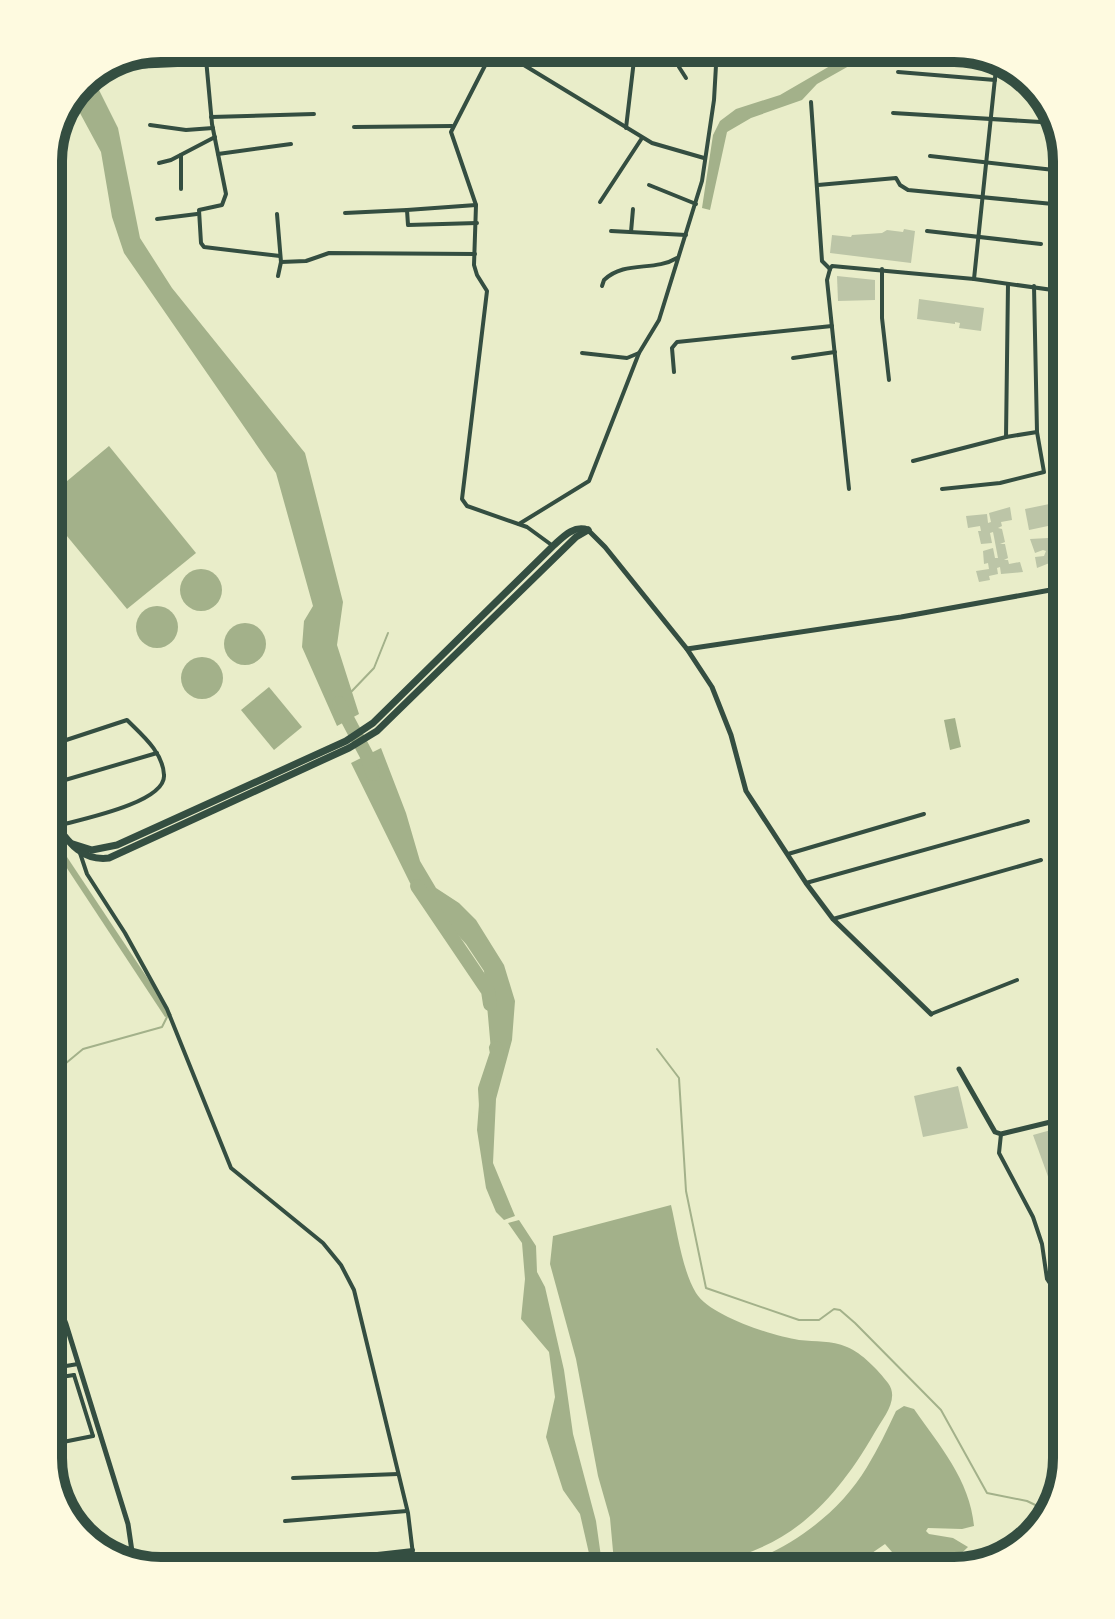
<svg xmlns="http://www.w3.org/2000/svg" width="1115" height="1619" viewBox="0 0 1115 1619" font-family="'IBM Plex Sans',sans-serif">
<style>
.water{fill:#a3b18a}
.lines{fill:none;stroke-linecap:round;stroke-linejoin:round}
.stream{stroke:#a3b18a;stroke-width:2}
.river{stroke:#a3b18a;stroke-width:14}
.building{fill:#bcc5a7}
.minor{stroke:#344e41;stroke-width:4}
.tertiary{stroke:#344e41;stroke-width:5}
.primary{stroke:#344e41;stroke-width:7}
.rim{fill:none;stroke:#344e41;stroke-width:10}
</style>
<rect width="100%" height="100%" fill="#e9edc9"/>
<g class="water">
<polygon points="861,48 881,48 817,84 802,100 751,118 727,132 710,210 702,208 713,135 720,121 736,109 780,95"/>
<polygon points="91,74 118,128 140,238 172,288 305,453 343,602 337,645 359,714 337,726 302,647 304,621 313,606 276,473 124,253 112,217 101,152 74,102 86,76"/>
<polygon points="109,446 196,553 127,609 48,513 48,497"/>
<circle cx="201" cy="590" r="21"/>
<circle cx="157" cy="627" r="21"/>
<circle cx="245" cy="644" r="21"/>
<circle cx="202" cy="678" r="21"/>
<polygon points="269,687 302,727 274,750 241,710"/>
<polygon points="955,718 961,747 950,750 944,720"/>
<polygon points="381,748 406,813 420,861 436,888 459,903 476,920 504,965 515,1001 512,1040 496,1099 493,1163 515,1216 504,1220 496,1212 486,1188 477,1130 479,1104 493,1073 484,971 466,944 410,883 351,763"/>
<polygon points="59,845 172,1015 165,1017 53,847"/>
<path d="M671 1205C677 1230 682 1270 696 1293 710 1316 773 1336 799 1340 816 1342 831 1340 847 1347 862 1353 878 1370 888 1383 900 1399 883 1418 875 1432 812 1542 744 1574 619 1565L614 1562 610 1518 598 1476 576 1359 550 1264 553 1236Z"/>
<polygon points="519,1220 536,1246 537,1272 545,1287 564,1370 573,1434 596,1521 603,1571 593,1571 580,1514 563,1490 546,1437 555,1397 549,1352 521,1319 525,1279 522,1243 508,1223"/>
<path d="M904 1406 914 1409C939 1445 970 1480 974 1526L962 1529 928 1528 926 1531 929 1534 953 1538 968 1547 943 1571H866L892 1552 885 1544 846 1571H717C777 1559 836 1519 867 1467 878 1449 887 1430 896 1411Z"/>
</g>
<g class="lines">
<g class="stream">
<polyline points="351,692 374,668 388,633"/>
<polyline points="48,833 58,847"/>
<polyline points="657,1049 679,1078 686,1191 706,1288 799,1320 819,1320 834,1309 840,1310 855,1323 941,1410 987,1493 1027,1501 1052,1513"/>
<polyline points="48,1078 83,1049 162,1027 167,1017"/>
</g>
<g class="river">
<polyline points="339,703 367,756 373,774"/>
<polyline points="417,886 488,991 490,1004"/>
<polyline points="486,1106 485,1089 497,1053 496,1048"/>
</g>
</g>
<g class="building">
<polygon points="904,229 915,231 911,263 830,253 832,235 851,237 852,235 882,233 887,230 903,232"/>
<polygon points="837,276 875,280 875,300 838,301"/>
<polygon points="919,299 984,308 981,331 959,328 960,323 955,322 955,324 917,319"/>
<polygon points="1064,501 1067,503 1067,522 1029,530 1025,509"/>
<polygon points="1010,507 1012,520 1001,522 1002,526 998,528 1002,529 1005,542 1000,544 1005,544 1008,558 1004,560 1008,560 1009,564 1020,562 1023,572 1001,574 1000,567 997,568 998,574 989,576 990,580 979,582 976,571 989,569 988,563 984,564 983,551 993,548 995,558 998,558 994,537 993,532 990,533 992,543 981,544 978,531 981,531 980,526 968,528 966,516 987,514 988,523 991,522 989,513"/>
<polygon points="1067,531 1067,546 1058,548 1059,553 1066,552 1067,559 1056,561 1055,557 1051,558 1052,562 1037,568 1035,557 1044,556 1046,551 1043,550 1035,553 1030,539 1048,538 1050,547 1052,547 1050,537"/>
<polygon points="958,1086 968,1128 923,1137 914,1096"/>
<polygon points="1058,1128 1067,1156 1067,1229 1033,1135"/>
</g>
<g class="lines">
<g class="minor">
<polyline points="205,48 212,124 226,194 222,205 199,210 201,243 204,247 280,256"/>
<polyline points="494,48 451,132 476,205 474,265 477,275 487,291 462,499 467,506 527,527 553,546"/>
<polyline points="496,48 652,143 704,158"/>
<polyline points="675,48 679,67 686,78"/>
<polyline points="110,68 266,61"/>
<polyline points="898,72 995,80"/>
<polyline points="811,102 822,261 830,269"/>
<polyline points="893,113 1057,123"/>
<polyline points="211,117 314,114"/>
<polyline points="150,125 186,130 213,128"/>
<polyline points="354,127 452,126"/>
<polyline points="626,128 634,60"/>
<polyline points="218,154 291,144"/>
<polyline points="181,155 181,189"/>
<polyline points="930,156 1054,170"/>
<polyline points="159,163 171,160 215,137"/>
<polyline points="649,185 696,204"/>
<polyline points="818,185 896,178 900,185 908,190 1053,204"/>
<polyline points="600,202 642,138"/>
<polyline points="407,210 476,205"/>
<polyline points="345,213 407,210 408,225 477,223"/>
<polyline points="277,214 281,262 278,276"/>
<polyline points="157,219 197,214"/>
<polyline points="611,231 686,235"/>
<polyline points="927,231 1041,244"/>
<polyline points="631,232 633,209"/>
<polyline points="281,262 306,261 329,253 475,254"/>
<polyline points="830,269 832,266 974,279 1067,292"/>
<polyline points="830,269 827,280 849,489"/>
<polyline points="882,269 882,318 889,380"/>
<polyline points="974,279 997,59"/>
<path d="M602 286 604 280C625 260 654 272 677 258"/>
<polyline points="582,353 627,358 639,353"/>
<polyline points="793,358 835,352"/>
<polyline points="674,372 672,348 677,342 832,326"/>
<polyline points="1006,437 1008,284"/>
<polyline points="1067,458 1056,415 1056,407 1067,403"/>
<polyline points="913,461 1006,437 1037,432"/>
<polyline points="942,489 1000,483 1044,472 1037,432 1034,286"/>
<polyline points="519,524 589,481 639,353 659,320 702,181 714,100 717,48"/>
<path d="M48 746 127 720C142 735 163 752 164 775 166 803 78 820 57 826"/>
<polyline points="48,785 157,753"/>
<polyline points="80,853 87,874 125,933 167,1009 231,1168 323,1243 341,1265 354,1290 408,1513 415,1571"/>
<polyline points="788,854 924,814"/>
<polyline points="806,883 1028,821"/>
<polyline points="833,919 1041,860"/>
<polyline points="931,1014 1017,980"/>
<polyline points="1001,1134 999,1153 1033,1217 1042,1244 1047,1279 1055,1291 1067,1298"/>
<polyline points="48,1303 57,1302"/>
<polyline points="48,1321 64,1367"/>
<polyline points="48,1369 78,1364"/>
<polyline points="74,1375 93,1436"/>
<polyline points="48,1379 74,1375"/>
<polyline points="48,1445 93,1436"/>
<polyline points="293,1478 398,1474"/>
<polyline points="285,1521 407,1511"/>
<polyline points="288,1564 413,1550"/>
</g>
<g class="tertiary">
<polyline points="588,530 605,547 687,649 712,687 731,735 746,791 806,883 833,919 931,1014"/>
<polyline points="687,649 901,617 1067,587"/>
<polyline points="959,1069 995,1132 1001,1134 1067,1118"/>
<polyline points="48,1279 66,1324 128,1524 134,1565"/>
</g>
<g class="primary">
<path d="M48 815C65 836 78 862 109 858L349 748 377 731 576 537 588 530"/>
<path d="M73 844 92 850 117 845 346 741 373 723 553 546C563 537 573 525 588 530"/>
</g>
</g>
<path d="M0 0H1115V1619H0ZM161 62H954A99 99 0 0 1 1053 161V1458A99 99 0 0 1 954 1557H161A99 99 0 0 1 62 1458V161A99 99 0 0 1 161 62Z" fill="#fefae0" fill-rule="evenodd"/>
<path class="rim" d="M161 62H954A99 99 0 0 1 1053 161V1458A99 99 0 0 1 954 1557H161A99 99 0 0 1 62 1458V161A99 99 0 0 1 161 62Z"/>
</svg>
